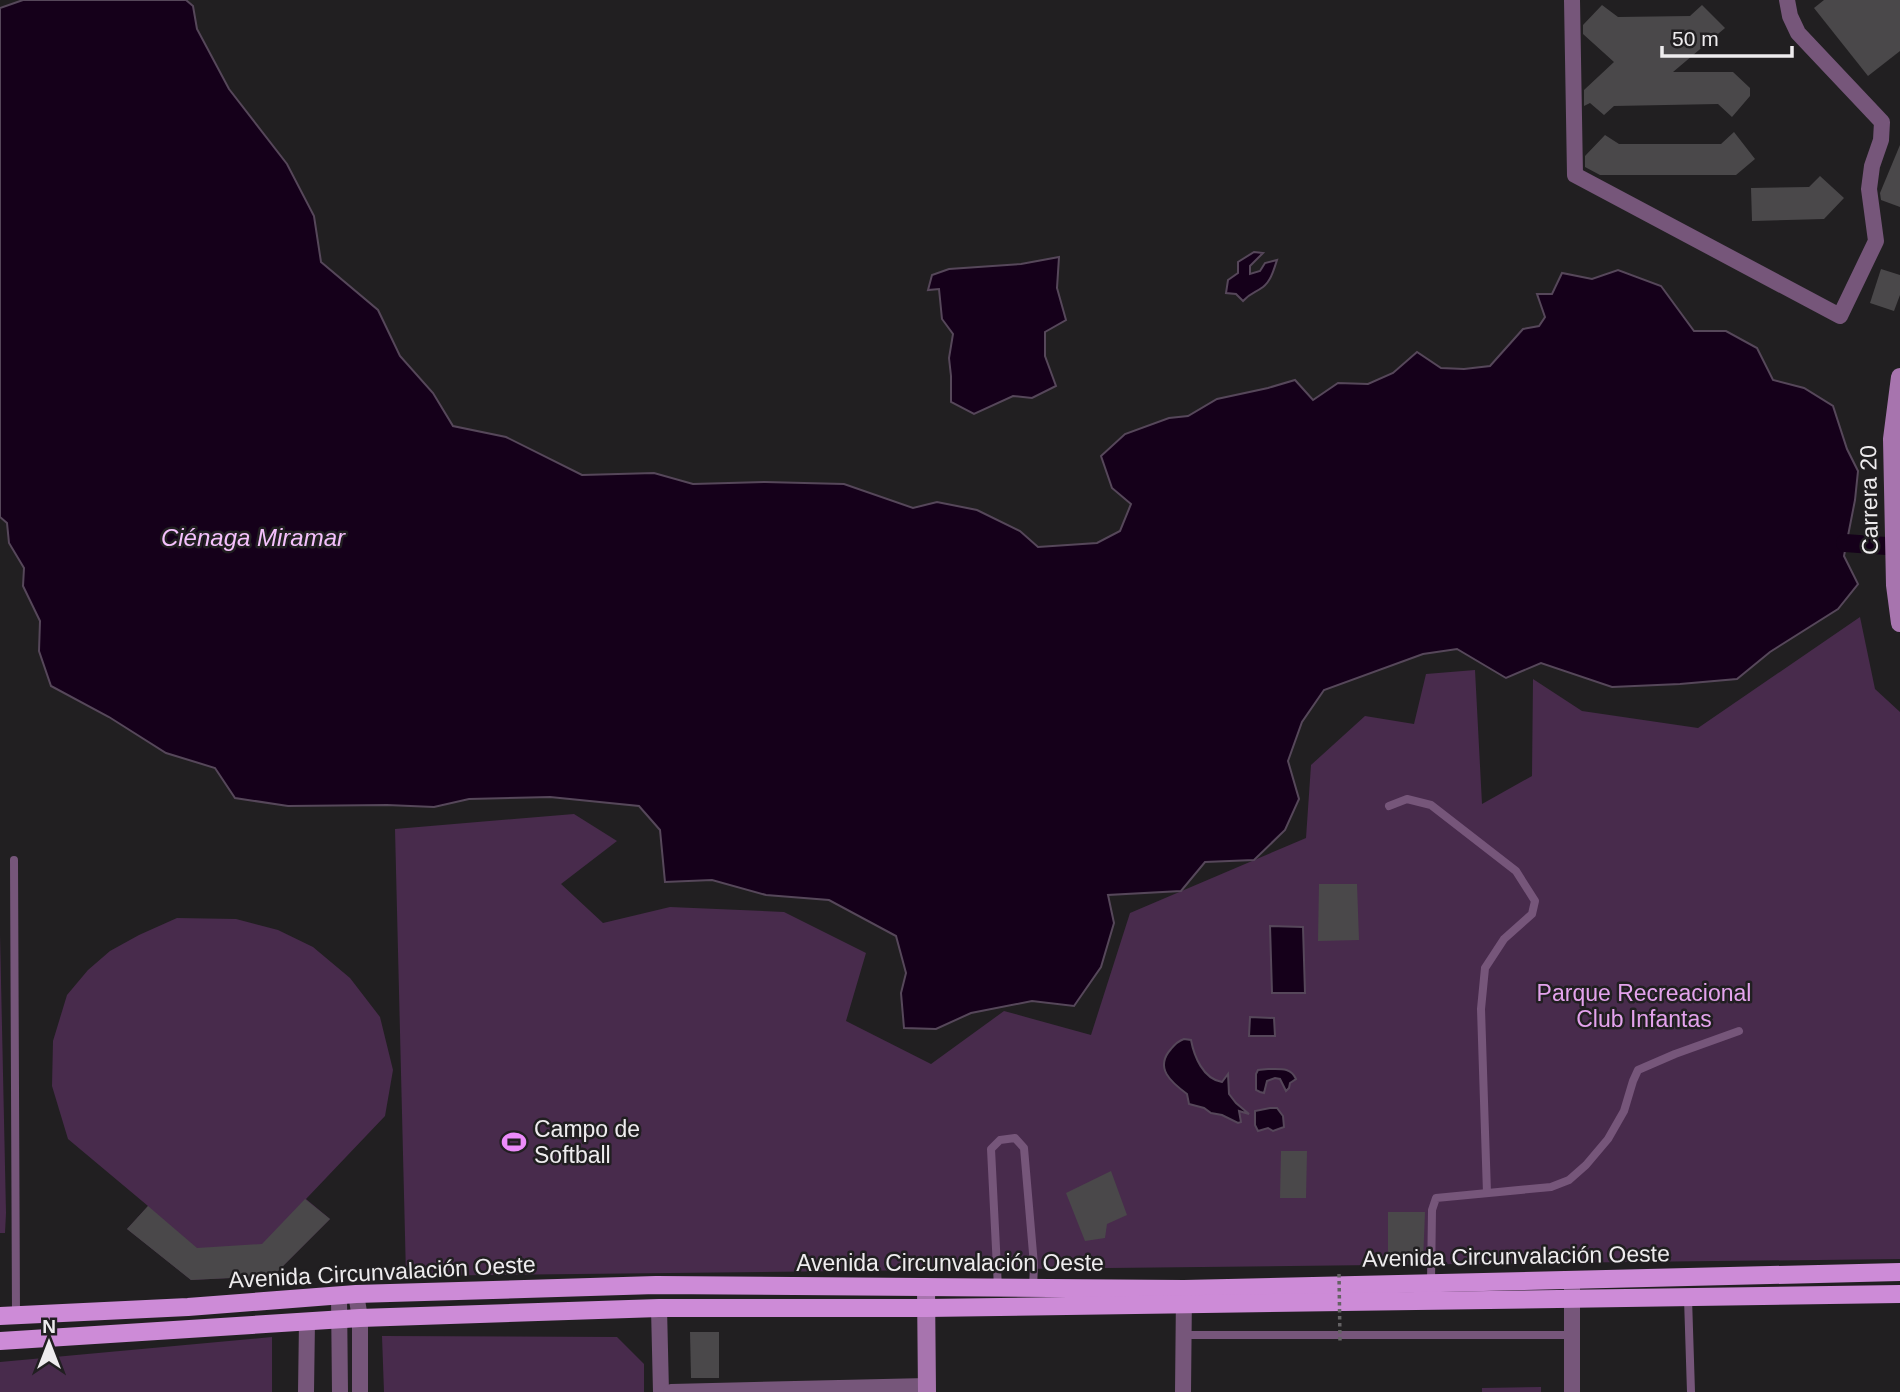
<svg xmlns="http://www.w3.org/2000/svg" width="1900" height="1392" viewBox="0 0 1900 1392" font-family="Arial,sans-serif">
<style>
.green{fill:#482b4c}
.water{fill:#15001a;stroke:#56475a;stroke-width:2}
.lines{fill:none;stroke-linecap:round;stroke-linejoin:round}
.canal{stroke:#15001a;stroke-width:18}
.building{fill:#4a484a}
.lane{stroke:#76567a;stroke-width:8}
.street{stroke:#76567a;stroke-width:16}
.secondary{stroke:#a774ae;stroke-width:18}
.primary{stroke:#cd8bd7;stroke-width:18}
.path-bridge{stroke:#646264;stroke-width:3.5;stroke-dasharray:3.5 3.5;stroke-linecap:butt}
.labels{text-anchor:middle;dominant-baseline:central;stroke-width:5;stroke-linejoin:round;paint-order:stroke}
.street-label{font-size:23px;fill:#eeecee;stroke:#211f21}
.park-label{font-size:23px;fill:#e4a3ed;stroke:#211f21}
.poi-label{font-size:23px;fill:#eeecee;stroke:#211f21;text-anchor:start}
.water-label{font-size:24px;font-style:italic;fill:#f4c0fc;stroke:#211f21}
</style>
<rect width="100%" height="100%" fill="#211f21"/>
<g class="green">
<polygon points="1860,617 1875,689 1900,712 1900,1259 406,1276 395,829 574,814 617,841 561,884 603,923 670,907 784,912 866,953 846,1021 931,1064 1004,1011 1091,1035 1130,913 1306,838 1311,765 1365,716 1414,724 1426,674 1475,670 1482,804 1532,776 1533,679 1582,711 1698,728"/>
<polygon points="177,918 236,919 278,930 313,947 350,978 380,1017 393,1070 385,1116 306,1199 330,1219 273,1276 191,1280 127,1229 148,1206 68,1139 52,1086 53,1041 67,995 88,970 110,951 139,935"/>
<polygon points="0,934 6,1213 5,1233 0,1233"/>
<polygon points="382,1336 617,1337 644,1364 644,1392 384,1392"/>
<polygon points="272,1337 272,1392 0,1392 0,1362"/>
<polygon points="1541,1387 1541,1392 1482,1392 1482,1388"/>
</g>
<g class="water">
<polygon points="23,0 186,0 193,6 197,29 229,89 287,164 314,216 321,262 378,310 400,356 433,393 453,426 506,437 582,475 654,473 693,484 765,482 844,484 913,508 937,502 977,510 1020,531 1038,547 1097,543 1120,531 1131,504 1112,488 1101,456 1125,434 1169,418 1188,416 1217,399 1268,388 1295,380 1313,400 1338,383 1368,384 1393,373 1417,352 1441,368 1464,369 1490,366 1523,329 1539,326 1545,317 1537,294 1552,294 1562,273 1592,279 1618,270 1661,286 1694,331 1726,331 1757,348 1773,380 1804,388 1833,406 1847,449 1858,471 1855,500 1844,556 1858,584 1838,609 1770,652 1737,679 1680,684 1612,687 1541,663 1506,678 1457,649 1423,654 1324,690 1302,722 1288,761 1299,799 1285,830 1254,860 1205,862 1181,891 1108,895 1114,923 1101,967 1074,1006 1032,1001 971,1013 936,1029 904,1028 901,993 906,973 896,936 829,900 766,895 712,880 665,882 660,830 639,806 550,797 469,799 434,807 387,805 288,806 235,798 215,768 166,753 109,717 51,686 39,651 40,621 23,586 24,568 9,543 7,523 0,517 0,8"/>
<path d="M1254 252 1263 253 1250 266V274L1260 271 1265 263 1277 260C1274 269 1271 281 1263 287 1255 293 1251 292 1243 301L1236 294 1226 293 1228 280 1238 273V262Z"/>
<polygon points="1059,257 1057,288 1066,320 1045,332 1045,356 1056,386 1032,398 1013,396 974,414 951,402 951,376 949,358 953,334 942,319 939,289 928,290 932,275 949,269 1021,264"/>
<polygon points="1270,926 1303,927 1305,993 1272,993"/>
<polygon points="1250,1017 1274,1018 1275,1036 1249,1036"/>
<path d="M1184 1039 1191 1040C1194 1056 1203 1079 1222 1082L1228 1074 1229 1094 1236 1103 1249 1114 1239 1111 1241 1122 1238 1123 1222 1115 1211 1113 1204 1108 1189 1104 1187 1094C1171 1082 1154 1068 1171 1049 1175 1044 1178 1041 1184 1039Z"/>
<path d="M1268 1069C1280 1069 1291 1067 1296 1079L1290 1083 1289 1088 1286 1091 1280 1079 1275 1078 1267 1081 1264 1093 1260 1092 1256 1090V1074L1258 1070Z"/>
<polygon points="1270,1108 1277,1108 1283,1116 1284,1127 1273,1131 1268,1128 1258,1131 1255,1125 1255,1111"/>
</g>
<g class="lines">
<polyline class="canal" points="1845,543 1900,547"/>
</g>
<g class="building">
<polygon points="1824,0 1900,0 1900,51 1868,76 1814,8"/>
<polygon points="1602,5 1618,17 1690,16 1702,5 1725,28 1673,72 1733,72 1750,88 1750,96 1732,117 1718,104 1614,106 1604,115 1590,103 1584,106 1584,90 1614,62 1583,34 1583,25"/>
<polygon points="1734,132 1755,159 1736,175 1600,175 1585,167 1585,156 1605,135 1619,144 1721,144"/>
<polygon points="1900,145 1900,207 1881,200 1880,193"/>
<polygon points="1820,176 1844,198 1824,219 1752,221 1751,188 1809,187"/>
<polygon points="1881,269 1900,275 1900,295 1894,311 1870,303"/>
<polygon points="1319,884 1357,884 1359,940 1318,941"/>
<polygon points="1281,1151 1307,1151 1306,1198 1280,1198"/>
<polygon points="1111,1171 1127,1215 1107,1224 1105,1238 1085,1241 1066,1193"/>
<polygon points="305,1199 330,1219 273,1276 191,1280 127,1229 148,1206 197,1248 262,1244"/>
<polygon points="1388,1212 1425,1212 1423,1261 1388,1262"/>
<polygon points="690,1332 719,1332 719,1378 691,1378"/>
</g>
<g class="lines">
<g class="lane">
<polyline points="1389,806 1407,799 1431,805 1516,871 1535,901 1532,914 1504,939 1485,968 1481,1009 1487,1193"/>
<polyline points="14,860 16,1315"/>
<polyline points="1431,1282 1432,1210 1436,1198 1551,1187 1569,1180 1586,1165 1608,1139 1624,1111 1633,1081 1638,1070 1675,1054 1739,1031"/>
<polyline points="998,1288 991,1149 1000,1140 1015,1138 1024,1148 1034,1265 1033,1288"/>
<polyline points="1688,1298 1691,1392"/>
<polyline points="1184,1335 1572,1335"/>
</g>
<g class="street">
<polyline points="1572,0 1575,175 1840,316 1876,241 1869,189 1872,166 1881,140 1882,122 1798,33 1790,16 1787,0"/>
<polyline points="356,1294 360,1318 360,1392"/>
<polyline points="339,1296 340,1392"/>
<polyline points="659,1308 661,1392"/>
<polyline points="306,1392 307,1321"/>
<polyline points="671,1392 927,1386"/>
<polyline points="1183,1392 1184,1293"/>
<polyline points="1572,1392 1572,1286"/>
</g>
<g class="secondary">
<polyline points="1900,377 1892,439 1895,585 1900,623"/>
<polyline points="926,1287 927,1392"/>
</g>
<g class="primary">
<polyline points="0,1316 188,1307 356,1294 656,1285 1184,1289 1900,1272"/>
<polyline points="0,1341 360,1318 659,1308 927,1308 1900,1294"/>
</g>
<polyline class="path-bridge" points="1339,1274 1340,1341"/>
</g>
<defs>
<g id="stadium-bare" transform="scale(1.89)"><path d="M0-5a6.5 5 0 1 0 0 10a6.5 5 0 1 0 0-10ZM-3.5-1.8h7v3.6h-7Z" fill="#ec8cfa" stroke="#211f21" stroke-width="2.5" paint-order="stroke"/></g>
</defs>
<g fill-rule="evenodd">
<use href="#stadium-bare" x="514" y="1142"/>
</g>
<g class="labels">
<g class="street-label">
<text transform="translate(1869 500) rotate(-91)">Carrera 20</text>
<text transform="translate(1516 1256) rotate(-1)">Avenida Circunvalación Oeste</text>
<text x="950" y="1263">Avenida Circunvalación Oeste</text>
<text transform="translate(382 1272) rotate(-3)">Avenida Circunvalación Oeste</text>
</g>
<g class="park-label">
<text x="1644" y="993">Parque Recreacional<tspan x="1644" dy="26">Club Infantas</tspan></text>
</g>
<g class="poi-label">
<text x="534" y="1129">Campo de<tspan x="534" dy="26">Softball</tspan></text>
</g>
<g class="water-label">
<text x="253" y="537">Ciénaga Miramar</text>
</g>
</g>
<g transform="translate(49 1343)" stroke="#211f21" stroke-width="5" paint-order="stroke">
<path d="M0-5L12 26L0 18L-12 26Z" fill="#eeecee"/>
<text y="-10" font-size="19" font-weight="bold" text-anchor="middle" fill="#eeecee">N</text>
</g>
<path d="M1662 46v10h130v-10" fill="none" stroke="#eeecee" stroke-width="3.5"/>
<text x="1672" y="46" font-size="21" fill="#eeecee" stroke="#211f21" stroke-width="5" paint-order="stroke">50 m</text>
</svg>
